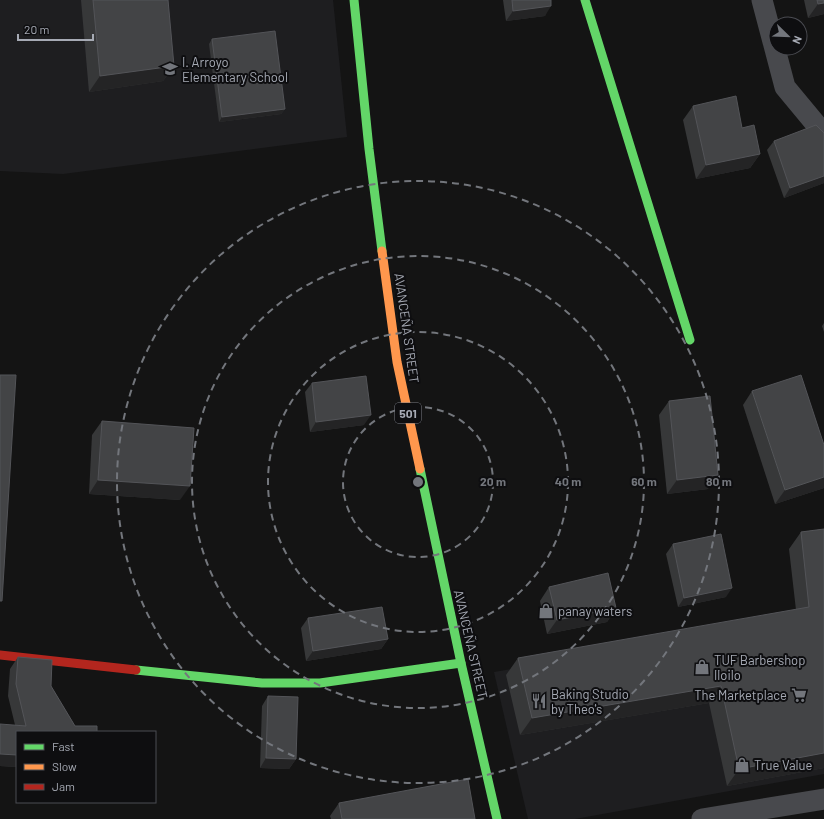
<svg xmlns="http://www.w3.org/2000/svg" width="824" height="819" viewBox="0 0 824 819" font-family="Barlow,sans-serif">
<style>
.built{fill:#1e1e20}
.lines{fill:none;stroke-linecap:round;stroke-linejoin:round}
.street{stroke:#48494d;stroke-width:21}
.fast{stroke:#63d668;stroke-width:9}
.slow{stroke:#ff974d;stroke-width:9}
.jam{stroke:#b3261e;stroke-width:9}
.wall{fill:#373839}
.shaded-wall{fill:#242425}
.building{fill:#434446;stroke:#535458}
.ring{fill:none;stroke:#73767c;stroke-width:2;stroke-dasharray:7 5}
.labels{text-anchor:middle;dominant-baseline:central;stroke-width:4;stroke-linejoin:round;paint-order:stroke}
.shield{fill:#0e0e10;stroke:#787b83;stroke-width:1}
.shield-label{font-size:12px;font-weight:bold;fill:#a6aab4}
.poi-label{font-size:13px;fill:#a6aab4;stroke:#0e0e10;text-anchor:start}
.street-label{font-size:13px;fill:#a6aab4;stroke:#0e0e10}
.centre{fill:#73767c;stroke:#0e0e10;stroke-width:2}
.ring-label{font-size:12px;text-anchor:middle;font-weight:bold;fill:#73767c;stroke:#0e0e10;stroke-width:4;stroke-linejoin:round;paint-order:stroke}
</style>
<rect width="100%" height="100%" fill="#141414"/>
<g class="built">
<polygon points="0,0 333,0 347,137 63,174 0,171"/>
<polygon points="824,615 824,774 575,819 528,819 494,672"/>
</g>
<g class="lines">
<g class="street">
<polyline points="762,0 785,87 824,134"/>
<polyline points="702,819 824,799"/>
</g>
<g class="fast">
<polyline points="354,0 369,149 382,251"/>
<polyline points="585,0 690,340"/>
<polyline points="420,469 461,663 497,819"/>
<polyline points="136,670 262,683 320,683 461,663"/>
</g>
<polyline class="slow" points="382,251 397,362 420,469"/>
<polyline class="jam" points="0,655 136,670"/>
</g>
<g class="wall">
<polygon points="81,0 168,0 174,66 163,81 89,92"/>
<polygon points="503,0 551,0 545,16 506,21"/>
<polygon points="804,0 824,0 824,14 808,18"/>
<polygon points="212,39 285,109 281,114 219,122 209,44"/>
<polygon points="693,106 742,128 760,154 750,168 696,179 683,120"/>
<polygon points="774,141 824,183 784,198 767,150"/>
<polygon points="824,323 824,332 822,326"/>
<polygon points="312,383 364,425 310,432 305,392"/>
<polygon points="752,391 824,445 824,488 775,504 743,405"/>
<polygon points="669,401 708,489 667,494 659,415"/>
<polygon points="102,421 180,500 89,494 92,435"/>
<polygon points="824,529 824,768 727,786 709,703 520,735 506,675 518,658 796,610 789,549 801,532"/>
<polygon points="673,544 726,597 678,607 666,554"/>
<polygon points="549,587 616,608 607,622 547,634 540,601"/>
<polygon points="308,618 388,639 381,649 306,661 301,628"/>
<polygon points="18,657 51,686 75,726 17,732 17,767 0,766 15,725 8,696 10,669"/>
<polygon points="268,696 296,759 289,769 260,768 262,706"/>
<polygon points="339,803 475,819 331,819 330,816"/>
</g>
<g class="shaded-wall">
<polygon points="824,3 824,14 808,18 818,4"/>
<polygon points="551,6 545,16 506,21 513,11"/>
<polygon points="174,66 163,81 89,92 100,76"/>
<polygon points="285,109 281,114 219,122 222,117"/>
<polygon points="760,154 750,168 696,179 706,165"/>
<polygon points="824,176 824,183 784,198 790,188"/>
<polygon points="371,415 364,425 310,432 316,422"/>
<polygon points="718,475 708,489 667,494 677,480"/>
<polygon points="824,477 824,488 775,504 785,490"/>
<polygon points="98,480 190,486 180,500 89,494"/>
<polygon points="732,588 726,597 678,607 684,598"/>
<polygon points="616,608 607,622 547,634 557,620"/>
<polygon points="388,639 381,649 306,661 313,651"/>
<polygon points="721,686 709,703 520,735 532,718"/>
<polygon points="824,753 824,768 727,786 739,769"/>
<polygon points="0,754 17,755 17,767 0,766"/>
<polygon points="266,758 296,759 289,769 260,768"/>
</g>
<g class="building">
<polygon points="93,0 168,0 174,66 100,76"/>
<polygon points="512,0 551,0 551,6 513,11"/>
<polygon points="817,0 824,0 824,3 818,4"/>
<polygon points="275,31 285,109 222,117 212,39"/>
<polygon points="736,96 742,128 754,125 760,154 706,165 693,106"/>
<polygon points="816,125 824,133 824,176 790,188 774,141"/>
<polygon points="0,375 16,375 2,601 0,601"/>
<polygon points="801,375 824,445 824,477 785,490 752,391"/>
<polygon points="366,376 371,415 316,422 312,383"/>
<polygon points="710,396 718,475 677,480 669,401"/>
<polygon points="102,421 194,428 190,486 98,480"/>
<polygon points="824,529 824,753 739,769 721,686 532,718 518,658 809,607 801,532"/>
<polygon points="721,534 732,588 684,598 673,544"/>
<polygon points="608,573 616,608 557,620 549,587"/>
<polygon points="382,607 388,639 313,651 308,618"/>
<polygon points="18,657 52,660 51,686 75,726 97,726 97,732 17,732 17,755 0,754 0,724 26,726 16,684"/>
<polygon points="268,696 298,697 296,759 266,758"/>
<polygon points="468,779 475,819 342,819 339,803"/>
</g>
<g class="ring">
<circle cx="418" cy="482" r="75"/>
<circle cx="418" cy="482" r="150"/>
<circle cx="418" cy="482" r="226"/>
<circle cx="418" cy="482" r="301"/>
</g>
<defs>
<g id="school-bare" transform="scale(1.2)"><path d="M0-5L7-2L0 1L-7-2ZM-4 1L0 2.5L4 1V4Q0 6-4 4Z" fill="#73767c" stroke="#0e0e10" stroke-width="2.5" paint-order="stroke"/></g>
<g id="shop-bare" transform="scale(1.2)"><path d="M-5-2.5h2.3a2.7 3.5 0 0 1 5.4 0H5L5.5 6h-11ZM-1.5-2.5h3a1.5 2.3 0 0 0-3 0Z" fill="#73767c" stroke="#0e0e10" stroke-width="2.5" paint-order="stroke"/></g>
<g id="supermarket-bare" transform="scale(1.2)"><path d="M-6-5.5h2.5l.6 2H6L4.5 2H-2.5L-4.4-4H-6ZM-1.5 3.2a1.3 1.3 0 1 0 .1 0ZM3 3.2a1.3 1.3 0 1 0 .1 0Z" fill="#73767c" stroke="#0e0e10" stroke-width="2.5" paint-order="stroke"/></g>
<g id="restaurant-bare" transform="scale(1.2)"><path d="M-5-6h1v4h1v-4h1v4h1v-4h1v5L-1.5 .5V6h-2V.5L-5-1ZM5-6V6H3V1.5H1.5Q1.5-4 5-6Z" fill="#73767c" stroke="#0e0e10" stroke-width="2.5" paint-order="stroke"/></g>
</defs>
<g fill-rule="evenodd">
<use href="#school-bare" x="170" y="69"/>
<use href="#shop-bare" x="546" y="611"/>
<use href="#shop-bare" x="702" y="667"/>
<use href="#supermarket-bare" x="799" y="695"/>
<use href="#restaurant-bare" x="539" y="701"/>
<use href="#shop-bare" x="742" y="765"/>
</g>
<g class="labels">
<rect class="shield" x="395" y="403" width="26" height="20" rx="3"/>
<g class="shield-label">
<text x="408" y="413">501</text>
</g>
<g class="poi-label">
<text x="182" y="62">I. Arroyo<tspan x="182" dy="15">Elementary School</tspan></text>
<text x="558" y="611">panay waters</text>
<text x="714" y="660">TUF Barbershop<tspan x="714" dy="15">Iloilo</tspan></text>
<text x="551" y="694">Baking Studio<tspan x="551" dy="15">by Theo's</tspan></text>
<text x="787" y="695" text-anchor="end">The Marketplace</text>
<text x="754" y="765">True Value</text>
</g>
<g class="street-label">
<text transform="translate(407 328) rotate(82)">AVANCEÑA STREET</text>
<text transform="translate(471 644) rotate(77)">AVANCEÑA STREET</text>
</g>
</g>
<circle cx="418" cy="482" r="6" class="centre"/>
<g class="ring-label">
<text x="493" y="486">20 m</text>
<text x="568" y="486">40 m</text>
<text x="644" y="486">60 m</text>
<text x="719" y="486">80 m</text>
</g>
<rect x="16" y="731" width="140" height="72" fill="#0e0e10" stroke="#4b4c52"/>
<rect x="24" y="744" width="20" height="6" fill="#63d668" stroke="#4b4c52"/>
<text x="52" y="751" font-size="12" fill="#a6aab4">Fast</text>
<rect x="24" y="764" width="20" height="6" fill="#ff974d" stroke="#4b4c52"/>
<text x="52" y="771" font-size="12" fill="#a6aab4">Slow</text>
<rect x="24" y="784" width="20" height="6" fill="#b3261e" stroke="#4b4c52"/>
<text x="52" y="791" font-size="12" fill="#a6aab4">Jam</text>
<g transform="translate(788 36) rotate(113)"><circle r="19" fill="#0e0e10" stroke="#4b4c52"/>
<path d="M0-3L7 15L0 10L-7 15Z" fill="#73767c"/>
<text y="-6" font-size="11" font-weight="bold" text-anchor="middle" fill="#a6aab4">N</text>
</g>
<path d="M18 34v6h75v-6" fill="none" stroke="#a6aab4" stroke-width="2"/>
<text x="24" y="34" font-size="12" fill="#a6aab4" stroke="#0e0e10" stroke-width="3" paint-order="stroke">20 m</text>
</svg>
